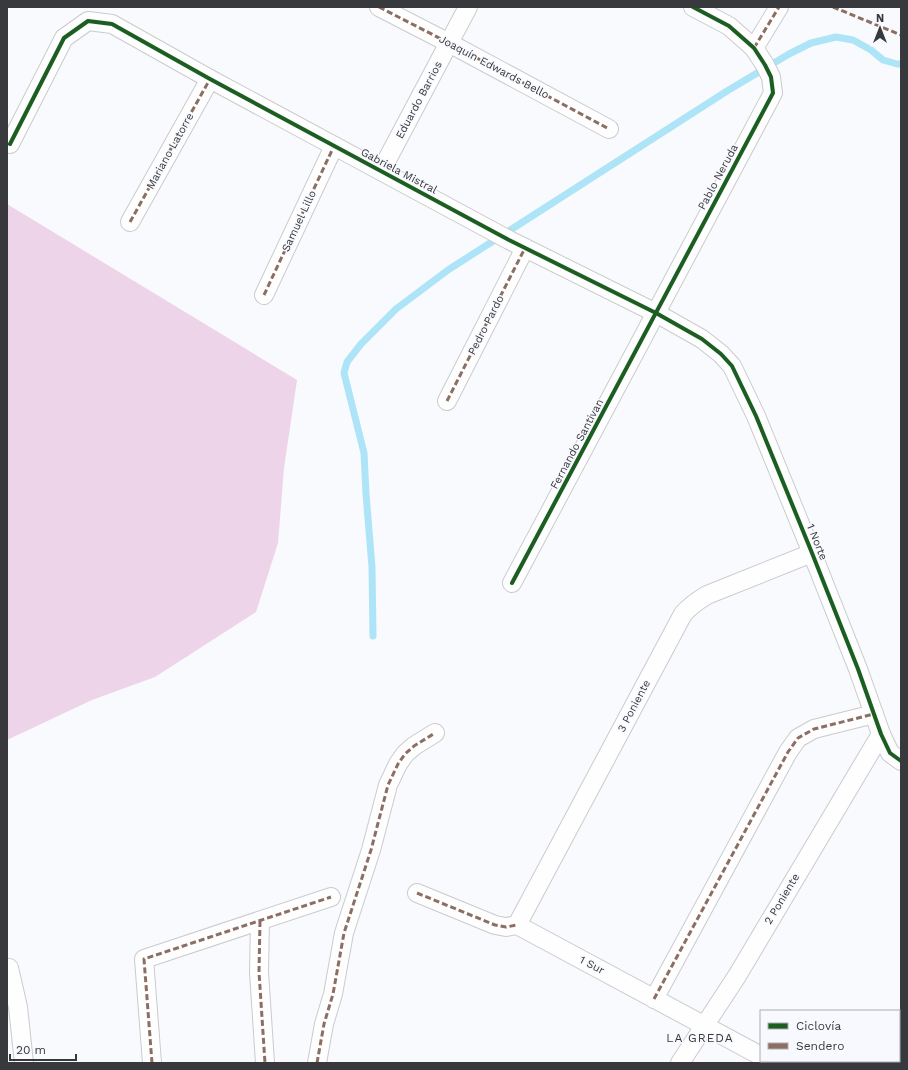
<svg xmlns="http://www.w3.org/2000/svg" width="908" height="1070" viewBox="0 0 908 1070" font-family="'Work Sans',sans-serif">
<style>
.green{fill:#edd4e8}
.lines{fill:none;stroke-linecap:round;stroke-linejoin:round}
.stream{stroke:#ade4f7;stroke-width:7}
.street-casing{stroke:#cbcbce;stroke-width:20}
.street{stroke:#fefeff;stroke-width:18}
.quiet{stroke:#8d6e63;stroke-width:3;stroke-dasharray:6 3;stroke-linecap:butt}
.cycleway-casing{stroke:#f8f9fe;stroke-width:6}
.cycleway{stroke:#1b5e20;stroke-width:4}
.labels{text-anchor:middle;dominant-baseline:central;stroke-width:3;stroke-linejoin:round;paint-order:stroke}
.street-label{font-size:11px;fill:#38393c;stroke:#f8f9fe}
.neighbourhood-label{font-size:12px;letter-spacing:1px;fill:#38393c;stroke:#f8f9fe}
</style>
<rect width="100%" height="100%" fill="#f9fafd"/>
<polygon class="green" points="7,204 297,380 284,468 278,543 256,612 155,677 92,700 7,740"/>
<g class="lines">
<polyline class="stream" points="373,636 372,567 366,494 364,453 344,373 347,362 361,344 396,309 448,270 727,91 789,54 811,43 836,37 853,40 871,50 883,60 897,64 901,64"/>
<g class="street-casing">
<g id="street">
<polyline points="379,7 449,43 609,129"/>
<polyline points="754,48 779,7"/>
<polyline points="10,144 64,38 88,21 112,24 210,79 509,240 656,313 702,339 721,354 732,366 756,416 812,553 858,669 881,734 890,753 901,761"/>
<polyline points="381,171 468,7"/>
<polyline points="130,222 210,79"/>
<polyline points="264,295 334,146"/>
<polyline points="447,401 525,248"/>
<polyline points="512,583 773,93 771,77 765,65 754,48 729,26 693,7"/>
<polyline points="417,893 495,925 506,927 517,925 761,1056"/>
<polyline points="260,921 259,972 265,1063"/>
<path d="M517 925 683 614C690 606 697 601 707 595L812 553"/>
<polyline points="9,968 18,1007 24,1063"/>
<polyline points="654,999 788,752 798,738 814,729 874,714"/>
<polyline points="899,1029 901,1026"/>
<polyline points="771,1061 775,1063"/>
<polyline points="152,1063 144,959 331,897"/>
<polyline points="317,1063 324,1024 333,994 344,933 371,850 388,785 398,764 405,754 414,746 435,733"/>
<polyline points="680,1063 737,976 881,734"/>
<polyline points="880,1063 881,1061"/>
</g>
</g>
<use href="#street" class="street"/>
<g class="quiet">
<polyline points="379,7 449,43 609,129"/>
<polyline points="833,7 901,35"/>
<polyline points="754,48 779,7"/>
<polyline points="130,222 210,79"/>
<polyline points="264,295 334,146"/>
<polyline points="447,401 525,248"/>
<polyline points="417,893 495,925 506,927 517,925"/>
<polyline points="260,921 259,972 265,1063"/>
<polyline points="654,999 788,752 798,738 814,729 874,714"/>
<polyline points="152,1063 144,959 331,897"/>
<polyline points="317,1063 324,1024 333,994 344,933 371,850 388,785 398,764 405,754 414,746 435,733"/>
</g>
<g class="cycleway-casing">
<g id="cycleway">
<polyline points="10,144 64,38 88,21 112,24 210,79 509,240 656,313 702,339 721,354 732,366 756,416 812,553 858,669 881,734 890,753 901,761"/>
<polyline points="512,583 773,93 771,77 765,65 754,48 729,26 693,7"/>
</g>
</g>
<use href="#cycleway" class="cycleway"/>
</g>
<g class="labels">
<g class="street-label">
<text transform="translate(494 67) rotate(28)">Joaquín Edwards Bello</text>
<text transform="translate(419 100) rotate(-62)">Eduardo Barrios</text>
<text transform="translate(170 151) rotate(-61)">Mariano Latorre</text>
<text transform="translate(399 171) rotate(28)">Gabriela Mistral</text>
<text transform="translate(718 177) rotate(-62)">Pablo Neruda</text>
<text transform="translate(299 221) rotate(-65)">Samuel Lillo</text>
<text transform="translate(486 325) rotate(-63)">Pedro Pardo</text>
<text transform="translate(577 444) rotate(-62)">Fernando Santivan</text>
<text transform="translate(817 542) rotate(68)">1 Norte</text>
<text transform="translate(634 706) rotate(-62)">3 Poniente</text>
<text transform="translate(782 899) rotate(-59)">2 Poniente</text>
<text transform="translate(592 965) rotate(28)">1 Sur</text>
</g>
<g class="neighbourhood-label">
<text x="700" y="1038">LA GREDA</text>
</g>
</g>
<rect width="908" height="1070" fill="none" stroke="#38393c" stroke-width="16"/>
<rect x="760" y="1010" width="140" height="52" fill="#f8f9fe" stroke="#abacb0"/>
<rect x="768" y="1023" width="20" height="6" fill="#1b5e20" stroke="#abacb0"/>
<text x="796" y="1030" font-size="12" fill="#38393c">Ciclovía</text>
<rect x="768" y="1043" width="20" height="6" fill="#8d6e63" stroke="#abacb0"/>
<text x="796" y="1050" font-size="12" fill="#38393c">Sendero</text>
<g transform="translate(880 28)" stroke="#f8f9fe" stroke-width="3" paint-order="stroke">
<path d="M0-3L7 15L0 10L-7 15Z" fill="#38393c"/>
<text y="-6" font-size="11" font-weight="bold" text-anchor="middle" fill="#38393c">N</text>
</g>
<path d="M10 1054v6h66v-6" fill="none" stroke="#38393c" stroke-width="2"/>
<text x="16" y="1054" font-size="12" fill="#38393c" stroke="#f8f9fe" stroke-width="3" paint-order="stroke">20 m</text>
</svg>
